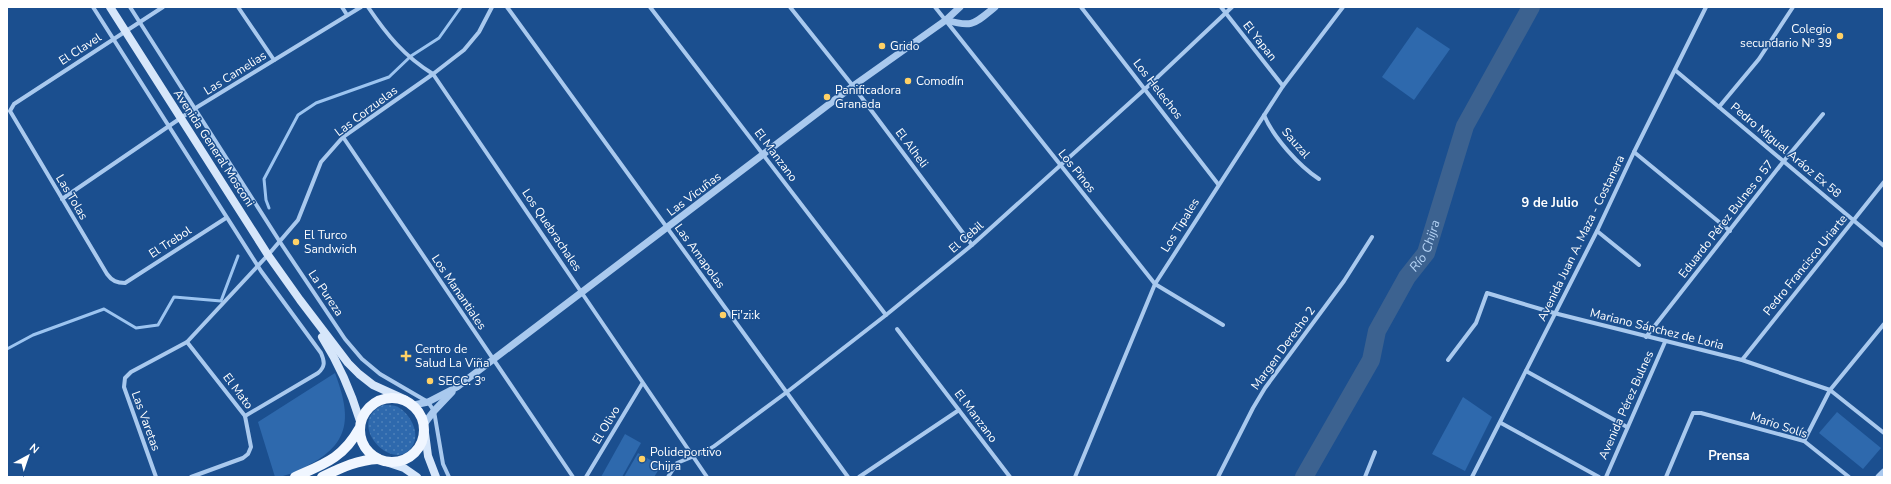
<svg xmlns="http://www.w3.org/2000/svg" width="1891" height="484" viewBox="0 0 1891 484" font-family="'Nunito Sans',sans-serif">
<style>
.grass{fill:url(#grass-dots)}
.park{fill:#2e69ad}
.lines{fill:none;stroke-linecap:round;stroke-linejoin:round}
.stream{stroke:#9cc4f0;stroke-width:3}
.river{stroke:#3c6290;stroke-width:18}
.minor{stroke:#a9c9ee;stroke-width:4}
.tertiary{stroke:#a9c9ee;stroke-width:7}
.secondary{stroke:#d6e6fa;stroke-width:8}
.primary{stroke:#f0f6ff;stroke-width:10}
.poi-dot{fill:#ffd166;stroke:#1b4f8f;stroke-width:1.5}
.labels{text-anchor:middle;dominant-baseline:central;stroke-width:3;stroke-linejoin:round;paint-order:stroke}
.poi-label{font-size:12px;fill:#fff;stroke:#1b4f8f;text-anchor:start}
.street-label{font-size:12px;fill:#fff;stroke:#1b4f8f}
.neighbourhood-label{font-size:13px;font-weight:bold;fill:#fff;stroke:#1b4f8f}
.water-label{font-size:13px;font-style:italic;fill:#b5d3f5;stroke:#1b4f8f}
</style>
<defs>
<pattern id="grass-dots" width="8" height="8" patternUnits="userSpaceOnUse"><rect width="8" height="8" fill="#2e69ad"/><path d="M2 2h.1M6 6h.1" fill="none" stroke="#4d80b9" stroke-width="1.8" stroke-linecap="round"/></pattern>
</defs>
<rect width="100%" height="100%" fill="#1b4f8f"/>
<path class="grass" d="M383 405C388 405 394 405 398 407 410 414 420 432 413 445 395 477 343 423 383 405Z"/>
<g class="park">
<polygon points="1417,27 1450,49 1414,100 1382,77"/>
<path d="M335 373C351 416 352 443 307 466 298 471 285 477 275 477L258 422Z"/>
<polygon points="1463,397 1492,417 1465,471 1432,454"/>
<polygon points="1837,412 1881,448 1863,469 1819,433"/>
<polygon points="625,434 641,443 622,477 601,477"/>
<polygon points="638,453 661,466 654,477 624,477"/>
</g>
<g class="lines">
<g class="stream">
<polyline points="269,208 266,200 264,179 298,115 316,103 389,77 411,56 439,38 461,7"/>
<polyline points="7,349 33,335 104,309 136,328 158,325 174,297 221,301 238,256"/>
</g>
<path class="river" id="s1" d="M1304 477 1371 360 1377 331 1407 277 1426 253 1465 126 1531 7"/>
<g class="minor">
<path d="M93 7 261 271 321 353C325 362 325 367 318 373L245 416"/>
<polyline points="130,7 280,242 345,339 362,359 380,374 428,402 434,411 443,464 449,477"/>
<path d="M163 7 14 104 10 111 107 274C112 281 117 283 125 283L226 218"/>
<polyline points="238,7 274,60"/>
<polyline points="342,7 347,15"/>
<path d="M368 7C387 35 404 56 433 74 525 208 615 343 707 477"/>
<polyline points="507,7 848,477"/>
<polyline points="650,7 886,315"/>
<polyline points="790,7 853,86 972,245"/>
<polyline points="935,7 1155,284 1223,325"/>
<polyline points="1081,7 1218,184"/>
<polyline points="1221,7 1283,86"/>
<polyline points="1675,70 1884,246"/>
<polyline points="1719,107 1759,59 1793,7"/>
<path d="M1264 115C1273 137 1299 166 1319 179"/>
<polyline points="343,137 573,477"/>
<polyline points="1634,152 1730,231"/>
<polyline points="62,199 194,109 361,7"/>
<polyline points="1597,231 1639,265"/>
<polyline points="897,329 1010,477"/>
<polyline points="1646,337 1783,162 1823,114"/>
<polyline points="187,342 245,416 251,447 248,454 243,458 191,477"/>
<polyline points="1448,360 1476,323 1487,293 1554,313 1742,360 1830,390 1884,433"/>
<polyline points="1742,360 1884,182"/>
<polyline points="1526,371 1627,427"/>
<polyline points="1501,423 1599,477"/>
<polyline points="1804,441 1830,390 1884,324"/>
<polyline points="156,477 124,387 125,378 131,372 187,342 268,255 298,220 321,162 343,137 433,74 464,50 479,32 492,7"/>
<polyline points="586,477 642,384"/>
<polyline points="668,477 677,463 704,452 713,447 787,392 886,315 972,245 1145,89 1232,7"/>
<polyline points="859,477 959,410"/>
<polyline points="1075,477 1155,284 1283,86 1343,7"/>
<polyline points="1218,477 1253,408 1265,388 1344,281 1372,237"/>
<polyline points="1365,477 1375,452"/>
<polyline points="1472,477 1597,231 1634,152 1706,7"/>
<polyline points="1606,477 1665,342"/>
<polyline points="1666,477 1693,413 1701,413 1804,441 1849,477"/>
</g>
<g class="tertiary">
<path d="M946 20C973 28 974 24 995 7"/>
<polyline points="414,405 428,402 457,387 853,86 946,20 960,7"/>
<polyline points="424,424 434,411 452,392"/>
<polyline points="1879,477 1884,472"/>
</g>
<g class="secondary">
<polyline points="110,7 268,255 300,300 348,363 359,374 373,385 404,399"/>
<path d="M322 337C339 364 351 391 360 421"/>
<polyline points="425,433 428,456 436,477"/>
<polyline points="386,462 404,468 417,477"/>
</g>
<g class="primary">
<circle cx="392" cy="430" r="32"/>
<path d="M295 477C324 464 343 458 359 429"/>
<path d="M322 477C341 468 357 460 378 459"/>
</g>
</g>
<g class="poi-dot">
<circle cx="1840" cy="36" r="4"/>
<circle cx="882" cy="46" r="4"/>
<circle cx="908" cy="81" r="4"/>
<circle cx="827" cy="97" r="4"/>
<circle cx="296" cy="242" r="4"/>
<circle cx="723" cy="315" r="4"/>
<path d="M404 350h4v4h4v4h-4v4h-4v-4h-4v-4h4z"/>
<circle cx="430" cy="381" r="4"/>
<circle cx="642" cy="459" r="4"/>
</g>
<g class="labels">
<g class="poi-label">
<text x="1832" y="29" text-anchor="end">Colegio<tspan x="1832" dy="14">secundario Nº 39</tspan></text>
<text x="890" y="46">Grido</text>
<text x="916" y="81">Comodín</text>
<text x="835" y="90">Panificadora<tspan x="835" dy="14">Granada</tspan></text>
<text x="304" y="235">El Turco<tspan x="304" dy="14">Sandwich</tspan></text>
<text x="731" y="315">Fi'zi:k</text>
<text x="415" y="349">Centro de<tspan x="415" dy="14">Salud La Viña</tspan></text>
<text x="438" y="381">SECC. 3º</text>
<text x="650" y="452">Polideportivo<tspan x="650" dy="14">Chijra</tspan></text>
</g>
<g class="street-label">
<text transform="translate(1260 41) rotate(52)">El Yapan</text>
<text transform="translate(80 49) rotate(-33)">El Clavel</text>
<text transform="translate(235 73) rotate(-32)">Las Camelias</text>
<text transform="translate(1158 89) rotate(52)">Los Helechos</text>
<text transform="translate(366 111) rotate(-37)">Las Corzuelas</text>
<text transform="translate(1296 143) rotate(49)">Sauzal</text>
<text transform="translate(214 148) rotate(57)">Avenida General Mosconi</text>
<text transform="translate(912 148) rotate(53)">El Alheli</text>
<text transform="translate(1786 150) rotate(40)">Pedro Miguel Aráoz Ex 58</text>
<text transform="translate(776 155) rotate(53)">El Manzano</text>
<text transform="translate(1077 171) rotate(51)">Los Pinos</text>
<text transform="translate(694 194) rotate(-37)">Las Vicuñas</text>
<text transform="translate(72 197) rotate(59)">Las Tolas</text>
<text transform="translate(1726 219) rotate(-52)">Eduardo Pérez Bulnes o 57</text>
<text transform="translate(1180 225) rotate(-58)">Los Tipales</text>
<text transform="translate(552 230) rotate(56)">Los Quebrachales</text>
<text transform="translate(966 237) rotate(-41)">El Cebil</text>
<text transform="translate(1581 238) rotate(-64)">Avenida Juan A. Maza - Costanera</text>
<text transform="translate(170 242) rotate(-33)">El Trebol</text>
<text transform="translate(700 256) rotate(54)">Las Amapolas</text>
<text transform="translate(1805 265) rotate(-51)">Pedro Francisco Uriarte</text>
<text transform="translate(459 292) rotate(56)">Los Manantiales</text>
<text transform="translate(326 293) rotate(56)">La Pureza</text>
<text transform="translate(1657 329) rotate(14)">Mariano Sánchez de Loria</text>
<text transform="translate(1283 348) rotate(-54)">Margen Derecho 2</text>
<text transform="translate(238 391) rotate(53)">El Mato</text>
<text transform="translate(1626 405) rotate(-66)">Avenida Pérez Bulnes</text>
<text transform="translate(976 416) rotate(53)">El Manzano</text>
<text transform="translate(146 421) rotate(70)">Las Varetas</text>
<text transform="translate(606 425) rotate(-59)">El Olivo</text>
<text transform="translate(1779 425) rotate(18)">Mario Solís</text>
</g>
<g class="neighbourhood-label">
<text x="1550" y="203">9 de Julio</text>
<text x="1729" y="456">Prensa</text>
</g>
<g class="water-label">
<text stroke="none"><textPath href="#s1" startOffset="263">Río Chijra</textPath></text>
</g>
</g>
<rect width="1891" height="484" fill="none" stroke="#ffffff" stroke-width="16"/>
<g transform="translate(28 456) rotate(40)" stroke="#1b4f8f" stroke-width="3" paint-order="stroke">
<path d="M0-3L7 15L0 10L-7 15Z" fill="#ffffff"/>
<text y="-6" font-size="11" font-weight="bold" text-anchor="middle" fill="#ffffff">N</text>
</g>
</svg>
